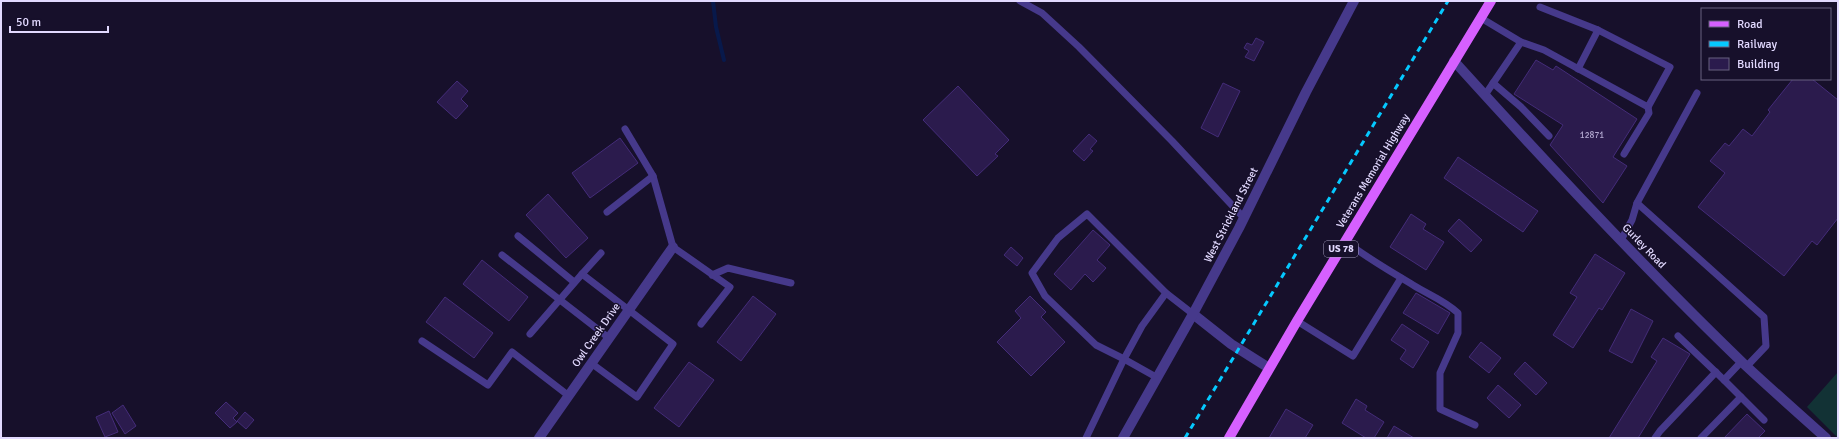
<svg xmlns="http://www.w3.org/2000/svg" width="1839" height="439" viewBox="0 0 1839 439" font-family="Signika,sans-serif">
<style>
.green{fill:#123235}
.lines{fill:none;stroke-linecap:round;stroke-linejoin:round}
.stream{stroke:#08194b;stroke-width:4}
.building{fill:#2b1b4d;stroke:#442c79}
.service{stroke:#46398b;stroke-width:7}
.minor{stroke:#46398b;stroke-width:10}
.primary{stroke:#d660ff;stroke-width:10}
.rail{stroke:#05c9ff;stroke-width:3;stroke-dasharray:6 5;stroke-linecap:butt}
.labels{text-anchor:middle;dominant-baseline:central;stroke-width:3;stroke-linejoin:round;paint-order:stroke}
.number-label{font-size:9px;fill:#b4aad2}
.shield{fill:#17102b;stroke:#a59dbf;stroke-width:1}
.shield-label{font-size:10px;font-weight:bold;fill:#e2d9ff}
.street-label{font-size:11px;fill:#e2d9ff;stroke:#17102b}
</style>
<rect width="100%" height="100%" fill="#17102b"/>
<polygon class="green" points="1838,372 1838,438 1807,407"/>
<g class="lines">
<polyline class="stream" points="713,1 716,27 724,60"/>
</g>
<g class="building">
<polygon points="1256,38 1264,42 1254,61 1245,57 1249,51 1244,48 1247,43 1252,45"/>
<polygon points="1536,60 1553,70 1556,66 1637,119 1613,157 1627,166 1603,203 1550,145 1563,125 1514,94"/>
<polygon points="1793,79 1812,79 1838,100 1838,218 1817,245 1812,241 1784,276 1698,207 1725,173 1710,161 1725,143 1729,146 1743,129 1752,136 1770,112 1768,110"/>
<polygon points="457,81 468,91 461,99 468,106 456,119 437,102"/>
<polygon points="1223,83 1240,91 1218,137 1201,128"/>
<polygon points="958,86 1009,140 995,154 998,156 977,176 923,120"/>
<polygon points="1089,134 1097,141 1090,149 1093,151 1084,161 1073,151"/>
<polygon points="620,138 638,163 590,198 572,173"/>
<polygon points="1458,157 1538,211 1523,232 1444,178"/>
<polygon points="548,194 588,238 566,258 526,215"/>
<polygon points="1411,214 1426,224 1423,229 1444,242 1426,270 1390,247"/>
<polygon points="1459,219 1482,240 1471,252 1448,231"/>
<polygon points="1093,230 1110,245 1097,260 1106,268 1093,282 1085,274 1071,290 1054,274"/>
<polygon points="1011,247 1023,258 1017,266 1004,255"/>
<polygon points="1595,254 1625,273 1602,310 1599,308 1573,348 1553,335 1577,297 1570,293"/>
<polygon points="482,260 528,297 509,321 463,284"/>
<polygon points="1416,293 1450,313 1438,334 1403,313"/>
<polygon points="753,296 776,314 741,361 717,342"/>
<polygon points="1030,296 1046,312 1041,317 1065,342 1031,376 997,342 1021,318 1015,311"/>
<polygon points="445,297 493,333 474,358 426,322"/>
<polygon points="1631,309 1653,321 1632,363 1609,351"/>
<polygon points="1402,324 1429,342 1413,368 1400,359 1406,350 1391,340"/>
<polygon points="1663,338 1690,354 1638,438 1609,438 1657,361 1651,357"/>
<polygon points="1481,342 1501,358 1489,373 1469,357"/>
<polygon points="689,362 714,380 679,427 654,408"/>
<polygon points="1525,362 1547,383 1536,395 1514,374"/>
<polygon points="1498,385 1521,405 1509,418 1487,398"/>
<polygon points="1356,399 1367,406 1365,410 1384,422 1374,438 1366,438 1342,423"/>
<polygon points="226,402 238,413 233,418 237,422 230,428 215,413"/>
<polygon points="123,405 136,426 125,434 112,413"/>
<polygon points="1286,409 1313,425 1305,438 1269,438"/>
<polygon points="109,411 118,432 105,437 96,417"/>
<polygon points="245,412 254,420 246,429 237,421"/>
<polygon points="1747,414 1765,431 1758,438 1724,438"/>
<polygon points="1394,426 1414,438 1387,438"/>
</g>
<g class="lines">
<g class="service">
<polyline points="1020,1 1042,13 1079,47 1172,141 1244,218"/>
<polyline points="1481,18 1521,42 1485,95"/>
<polyline points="1521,42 1544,50 1648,107 1670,67 1598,30 1540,7"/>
<polyline points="1578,69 1598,30"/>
<polyline points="1493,83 1521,107 1549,136"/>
<polyline points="625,129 653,176"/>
<polyline points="1624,154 1649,113 1648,107"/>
<polyline points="1637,203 1697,93"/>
<polyline points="607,212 653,176 673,247 730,287 701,324"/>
<polyline points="518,236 574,282"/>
<polyline points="1621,240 1632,220 1637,203 1764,317 1766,346 1747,366"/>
<path d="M1345 241C1367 258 1390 271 1413 285 1429 295 1444 300 1458 313V333L1440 373V409L1475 425"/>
<polyline points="502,255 609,338"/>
<polyline points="712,275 728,268 791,283"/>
<polyline points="1297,321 1353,356 1401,278"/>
<polyline points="530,334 582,274"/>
<polyline points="1678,336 1724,380"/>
<polyline points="422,341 488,385 512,352 569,396"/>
<polyline points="1742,361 1724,380 1764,420"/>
<polyline points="591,363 637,397 673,344 582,274 601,253"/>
<polyline points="1156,377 1124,359 1096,345 1045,296 1032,273 1058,238 1087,214 1166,293 1193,314"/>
<polyline points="1086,438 1124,359 1142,326 1166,293"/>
<polyline points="1655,438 1660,431 1716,372"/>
<polyline points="1701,438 1741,397"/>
</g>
<g class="minor">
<path d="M1454 61C1548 165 1644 268 1745 365 1772 390 1799 414 1826 438"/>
<polyline points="1193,314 1231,344 1269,368"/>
<polyline points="539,438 673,247"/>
<polyline points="1123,438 1193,314 1239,228 1306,92 1354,1"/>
</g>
<polyline class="primary" points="1229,438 1297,321 1491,1"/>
<polyline class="rail" points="1185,438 1448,1"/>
</g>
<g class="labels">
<g class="number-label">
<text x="1592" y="135">12871</text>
</g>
<rect class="shield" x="1324" y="241" width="34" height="16" rx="3"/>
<g class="shield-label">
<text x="1341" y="249">US 78</text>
</g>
<g class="street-label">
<text transform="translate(1373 171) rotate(-59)">Veterans Memorial Highway</text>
<text transform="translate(1231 215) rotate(-63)">West Strickland Street</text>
<text transform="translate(1644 246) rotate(46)">Gurley Road</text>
<text transform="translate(596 335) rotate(-55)">Owl Creek Drive</text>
</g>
</g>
<rect width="1839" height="439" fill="none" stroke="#e2d9ff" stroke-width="4"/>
<rect x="1701" y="8" width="130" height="72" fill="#17102b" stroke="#686080"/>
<rect x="1709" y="21" width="20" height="6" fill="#d660ff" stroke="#686080"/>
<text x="1737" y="28" font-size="12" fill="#e2d9ff">Road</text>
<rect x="1709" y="41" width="20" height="6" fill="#05c9ff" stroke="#686080"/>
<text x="1737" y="48" font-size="12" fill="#e2d9ff">Railway</text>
<rect x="1709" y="58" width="20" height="12" fill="#2b1b4d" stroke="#686080"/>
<text x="1737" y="68" font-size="12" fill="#e2d9ff">Building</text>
<path d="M10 26v6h98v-6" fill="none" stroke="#e2d9ff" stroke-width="2"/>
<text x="16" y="26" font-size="12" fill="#e2d9ff" stroke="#17102b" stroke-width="3" paint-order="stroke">50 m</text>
</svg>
